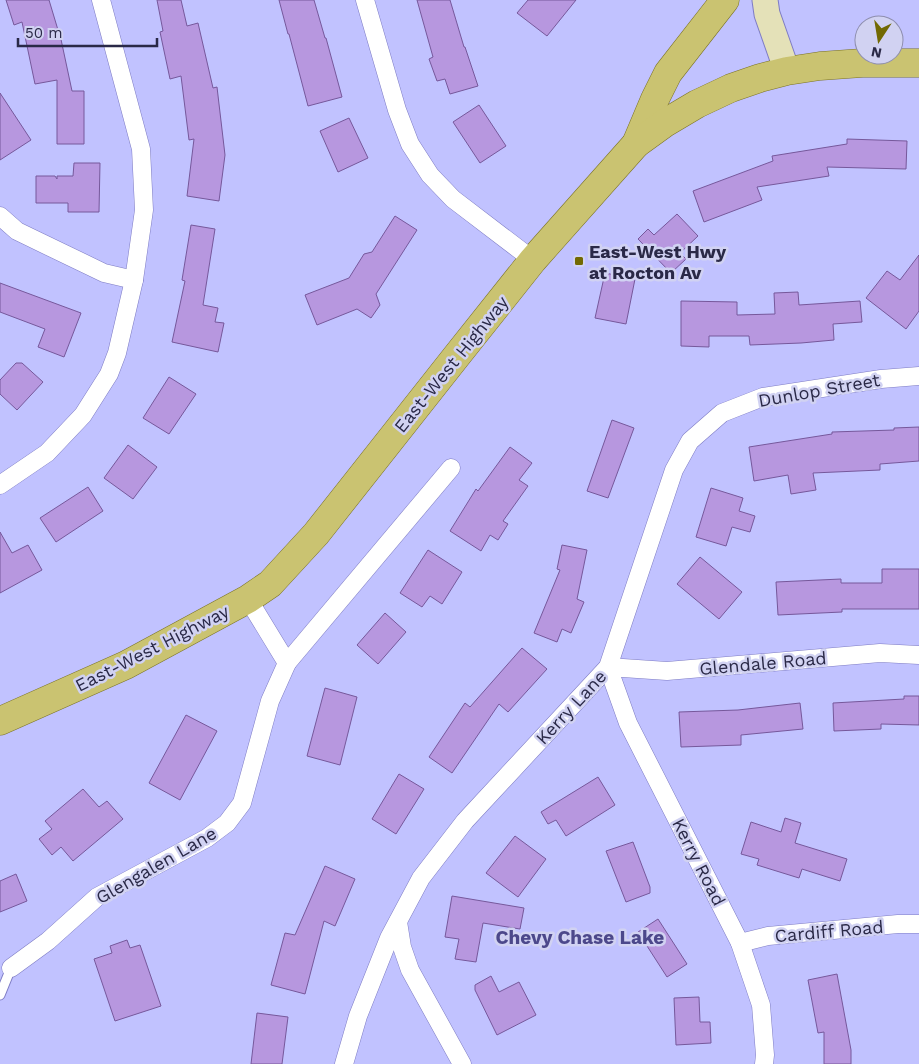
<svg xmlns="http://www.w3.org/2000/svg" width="919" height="1064" viewBox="0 0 919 1064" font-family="'Work Sans',sans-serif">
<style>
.building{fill:#b797df;stroke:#76589b}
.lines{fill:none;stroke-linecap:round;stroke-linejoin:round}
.service-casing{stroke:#7e7cc4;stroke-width:11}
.minor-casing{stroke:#7e7cc4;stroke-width:19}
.secondary-casing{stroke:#7e7cc4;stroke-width:27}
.primary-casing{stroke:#7b7325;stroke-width:29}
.service{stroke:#fff;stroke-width:9}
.minor{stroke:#fff;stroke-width:18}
.secondary{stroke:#e4e1b8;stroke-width:25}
.primary{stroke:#cac371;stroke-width:28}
.poi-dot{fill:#726902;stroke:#d1d2f2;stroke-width:2}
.labels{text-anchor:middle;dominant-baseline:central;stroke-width:5;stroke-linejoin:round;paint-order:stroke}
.poi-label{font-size:18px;font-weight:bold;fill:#2a2947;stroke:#d1d2f2;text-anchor:start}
.street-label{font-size:18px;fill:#2a2947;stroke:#d1d2f2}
.neighbourhood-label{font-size:19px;font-weight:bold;fill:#4c488b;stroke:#d1d2f2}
</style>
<rect width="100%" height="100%" fill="#c1c2ff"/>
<g class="building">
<polygon points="6,0 49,0 58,30 59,30 72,91 84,91 84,144 57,144 57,80 35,84 22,22 14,25"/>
<polygon points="157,0 181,0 187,26 198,23 213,88 217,87 225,155 219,201 187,196 194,139 189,140 181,76 170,79 160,32 163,31"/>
<polygon points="279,0 314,0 325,38 326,38 342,97 308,106 289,34 288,34"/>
<polygon points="417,0 450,0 464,47 465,47 478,86 450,94 445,79 437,81 429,59 433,57"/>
<polygon points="528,0 576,0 547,36 517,13"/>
<polygon points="0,93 31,140 0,160"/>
<polygon points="479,105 506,146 480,163 453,122"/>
<polygon points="349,118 368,158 338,172 320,131"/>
<polygon points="847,139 907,141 906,169 827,167 829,176 757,187 762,200 704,222 693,191 773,161 772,156 847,144"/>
<polygon points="74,163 100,163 99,212 68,212 68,203 36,203 36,176 55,176 57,179 57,176 73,176"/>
<polygon points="677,214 698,236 680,253 686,259 671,273 638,239 648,229 654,235"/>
<polygon points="395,216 417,230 376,294 380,305 371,318 357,309 317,325 305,295 349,278 364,254 372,252"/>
<polygon points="191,225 215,229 203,305 218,308 215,322 224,323 218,352 172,342 185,281 182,280"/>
<polygon points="919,255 919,311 906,329 866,298 887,271 900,280"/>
<polygon points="605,273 635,279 626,324 595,318"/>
<polygon points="0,283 81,313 64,357 38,347 45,329 0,312"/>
<polygon points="798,292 799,305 860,301 862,322 833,324 834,340 801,343 750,345 749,336 709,336 709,347 681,346 681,301 737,302 737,315 775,314 774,293"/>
<polygon points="16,363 22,363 43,382 17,410 0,394 0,380"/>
<polygon points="169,377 196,394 169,434 143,418"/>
<polygon points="612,420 634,428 608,498 587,491"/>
<polygon points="919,427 919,461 880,464 880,470 813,473 816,490 791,494 788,475 754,481 749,447 832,434 832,432 894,430 894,428"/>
<polygon points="128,445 157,467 133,499 104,478"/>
<polygon points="510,447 532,463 519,480 528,486 503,521 508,524 498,540 490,535 481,551 450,531 476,489 478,491"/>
<polygon points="88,487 103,511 56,542 40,518"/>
<polygon points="711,488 743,498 739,511 755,516 750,532 732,527 726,546 696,537"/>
<polygon points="0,532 12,553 28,545 42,570 0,593"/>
<polygon points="562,545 587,550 577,599 584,602 571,633 562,629 557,642 534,633 560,570 557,569"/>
<polygon points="428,550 462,572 442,604 430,596 422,607 400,593"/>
<polygon points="700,557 742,592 719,619 677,584"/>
<polygon points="882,569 919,569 919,609 842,609 842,612 778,615 776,582 841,579 841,583 882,583"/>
<polygon points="385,613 406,632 378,664 357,645"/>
<polygon points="522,648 547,669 508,712 499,704 452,773 429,757 465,703 470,707"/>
<polygon points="325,688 357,697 340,765 307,756"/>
<polygon points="904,696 919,696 919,725 881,724 881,729 834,731 833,703 904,699"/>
<polygon points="800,703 803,729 741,735 741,745 681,747 679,712 738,710"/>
<polygon points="186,715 217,731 180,800 149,783"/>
<polygon points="399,774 424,789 396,834 372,819"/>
<polygon points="598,777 615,805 566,836 556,820 548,824 541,812"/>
<polygon points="83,789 99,807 107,801 123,819 73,861 61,847 52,855 39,839 52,829 45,821"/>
<polygon points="785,818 801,823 795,843 847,859 840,881 802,869 799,878 757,865 759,859 741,854 751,822 781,832"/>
<polygon points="515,836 546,859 518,897 486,873"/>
<polygon points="633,842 650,887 650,893 626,902 606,851"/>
<polygon points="325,866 355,879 335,926 324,921 305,994 271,985 285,933 295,935"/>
<polygon points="16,874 27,901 0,912 0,881"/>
<polygon points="452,896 524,908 520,929 483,923 476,962 455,959 459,939 445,937"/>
<polygon points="658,919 687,964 667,977 638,932"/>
<polygon points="127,940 130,948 140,945 161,1006 115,1021 94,959 112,953 110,946"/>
<polygon points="837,974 851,1050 851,1064 824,1064 824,1032 818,1033 808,980"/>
<polygon points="491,976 499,992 519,982 536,1015 497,1035 475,990 475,985"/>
<polygon points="699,997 700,1022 710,1022 711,1043 676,1045 674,998"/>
<polygon points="257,1013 288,1017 282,1064 251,1064"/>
</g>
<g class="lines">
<g class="service-casing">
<polyline id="service" points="0,995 11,968"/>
</g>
<g class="minor-casing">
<g id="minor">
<polyline points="365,0 397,110 410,144 430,175 453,199 533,260"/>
<polyline points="0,216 17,231 104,273 134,280"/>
<polyline points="0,485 47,453 83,415 109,374 117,353 134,280 144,210 141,149 101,0"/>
<polyline points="287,663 451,468"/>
<polyline points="398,922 402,947 410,970 462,1064"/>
<polyline points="740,943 768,936 898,924 919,924"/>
<polyline points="11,968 48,941 97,897 207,838 227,823 242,803 270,701 287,663 248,599"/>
<polyline points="344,1064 358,1016 389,938 421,878 465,821 608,667 674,470 690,441 722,413 763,397 881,379 919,376"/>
<polyline points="764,1064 765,1055 761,1005 740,943 628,723 608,667 667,671 880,653 919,655"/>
</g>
</g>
<g class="secondary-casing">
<polyline id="secondary" points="765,0 767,14 787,71"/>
</g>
<g class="primary-casing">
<g id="primary">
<polyline points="636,144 655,99 668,73 725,0"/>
<polyline points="0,721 126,665 248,599 270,584 316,534 455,358 533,260 636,144 665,123 697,104 731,88 760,78 787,71 820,66 862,63 919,63"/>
</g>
</g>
<use href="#service" class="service"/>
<use href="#minor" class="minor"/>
<use href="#secondary" class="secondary"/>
<use href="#primary" class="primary"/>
</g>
<rect class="poi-dot" x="574" y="256" width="10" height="10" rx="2.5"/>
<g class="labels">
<g class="poi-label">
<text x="589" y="251">East-West Hwy<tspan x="589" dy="21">at Rocton Av</tspan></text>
</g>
<g class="street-label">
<text transform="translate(451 364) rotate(-51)">East-West Highway</text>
<text transform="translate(819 390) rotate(-10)">Dunlop Street</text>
<text transform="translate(152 648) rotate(-27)">East-West Highway</text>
<text transform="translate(763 663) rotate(-5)">Glendale Road</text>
<text transform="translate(571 707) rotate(-47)">Kerry Lane</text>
<text transform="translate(699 862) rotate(63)">Kerry Road</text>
<text transform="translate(156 865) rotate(-30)">Glengalen Lane</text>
<text transform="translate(829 931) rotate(-5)">Cardiff Road</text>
</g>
<g class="neighbourhood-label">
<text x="580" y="937">Chevy Chase Lake</text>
</g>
</g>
<g transform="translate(879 40) rotate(192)"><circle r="24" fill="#d1d2f2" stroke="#8e8eae"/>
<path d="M0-4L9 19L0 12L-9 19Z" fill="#726902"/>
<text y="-8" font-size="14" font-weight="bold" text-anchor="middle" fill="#2a2947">N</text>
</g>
<path d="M18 38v8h139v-8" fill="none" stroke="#2a2947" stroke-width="2.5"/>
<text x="25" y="38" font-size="15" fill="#2a2947" stroke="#d1d2f2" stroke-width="4" paint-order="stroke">50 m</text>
</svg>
